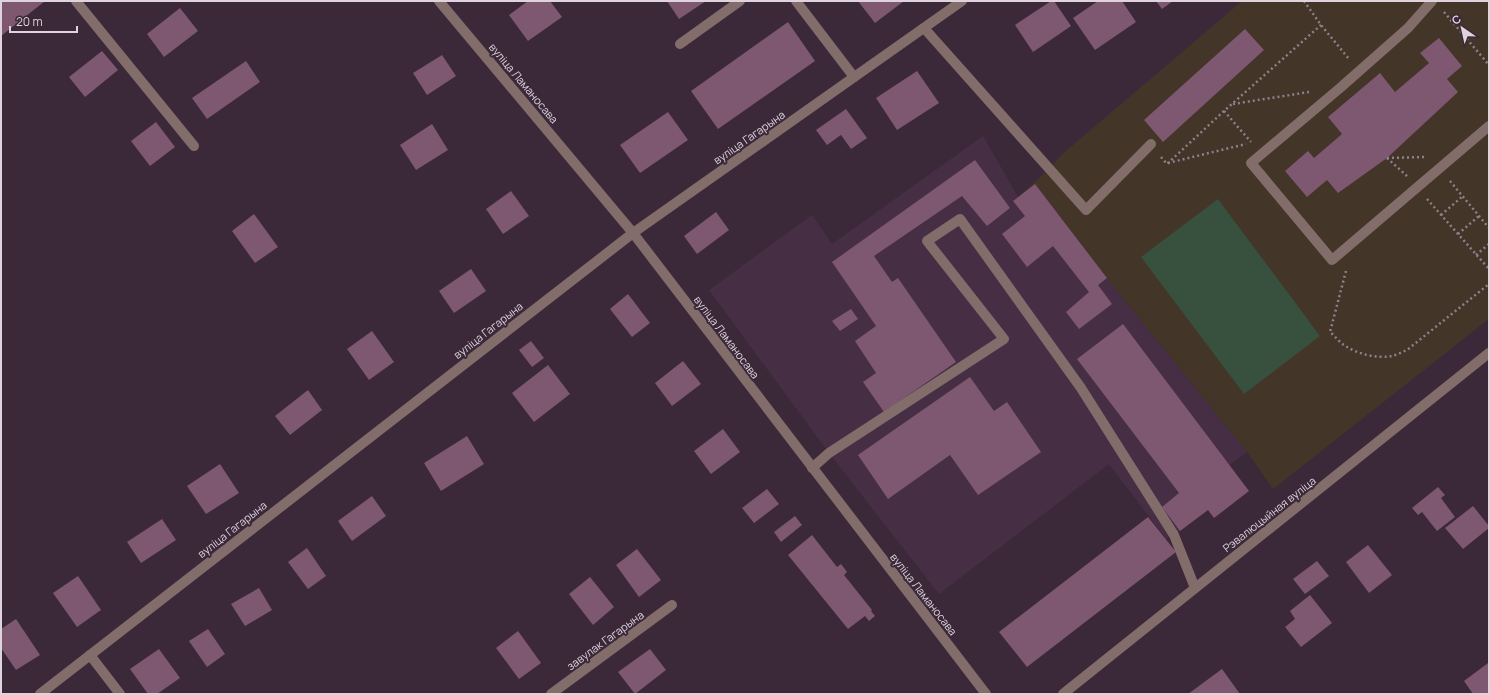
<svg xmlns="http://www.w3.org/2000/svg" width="1490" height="695" viewBox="0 0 1490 695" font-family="Manrope,sans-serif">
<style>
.built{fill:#462f45}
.education{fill:#433527}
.green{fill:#38503e}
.building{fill:#7e5771}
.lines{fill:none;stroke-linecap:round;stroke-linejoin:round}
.path{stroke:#8f808e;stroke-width:2.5;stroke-dasharray:2 3;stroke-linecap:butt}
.minor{stroke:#836d6a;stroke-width:10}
.labels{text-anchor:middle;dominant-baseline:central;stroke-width:4;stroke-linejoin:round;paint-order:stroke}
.street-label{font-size:11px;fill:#dfd3dd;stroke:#3b293a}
</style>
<rect width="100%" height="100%" fill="#3b293a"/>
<polygon class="built" points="983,136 1018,197 1035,184 1107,278 1247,452 1229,465 1249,491 1214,518 1208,510 1180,531 1166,539 1176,552 1109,464 939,594 829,453 709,290 812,215 832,244"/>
<polygon class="education" points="1242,1 1489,1 1489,319 1273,489 1247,452 1107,278 1035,184 1018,197 1053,165 1060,156"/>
<polygon class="green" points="1218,199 1320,336 1244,394 1141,257"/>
<g class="building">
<polygon points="1,1 45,1 1,36"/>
<polygon points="528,1 550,1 562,17 528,41 509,15"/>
<polygon points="667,1 706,1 679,19"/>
<polygon points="858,1 904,1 875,23"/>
<polygon points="1051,1 1054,1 1071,26 1033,52 1015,25"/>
<polygon points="1098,1 1122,1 1136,22 1095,50 1073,18"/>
<polygon points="1156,1 1173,1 1162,9"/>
<polygon points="180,8 198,31 164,57 147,34"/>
<polygon points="788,22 815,61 718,129 691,91"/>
<polygon points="1245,29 1264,50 1163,142 1144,120"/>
<polygon points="1439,38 1462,66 1447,79 1458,92 1387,158 1338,193 1327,180 1307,197 1285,171 1308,151 1314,158 1342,134 1328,117 1380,73 1395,92 1429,63 1420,53"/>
<polygon points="102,51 118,70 85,97 69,77"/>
<polygon points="442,55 456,76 427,95 413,73"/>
<polygon points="246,61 260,82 207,119 192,98"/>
<polygon points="917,71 939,103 897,130 876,98"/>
<polygon points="846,109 867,138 851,149 841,135 827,145 816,130"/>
<polygon points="668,112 688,140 640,173 620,145"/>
<polygon points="156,122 175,147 150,166 131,141"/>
<polygon points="432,124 448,150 416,170 400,145"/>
<polygon points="975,160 1010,208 987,226 962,196 874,256 892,282 898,278 956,362 884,412 863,382 876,373 855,341 876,326 832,262"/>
<polygon points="1035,184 1107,278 1098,285 1112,304 1079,329 1066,312 1089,292 1053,246 1027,267 1002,234 1025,216 1013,201"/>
<polygon points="511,191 529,216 503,234 486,209"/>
<polygon points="716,212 729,230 697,254 684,236"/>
<polygon points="254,214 278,247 255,263 232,231"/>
<polygon points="471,269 486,291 454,313 439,291"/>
<polygon points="628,294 650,323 632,337 610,309"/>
<polygon points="851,309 858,319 840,331 832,321"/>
<polygon points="1123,324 1249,491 1214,518 1208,510 1180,531 1162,507 1179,493 1077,359"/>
<polygon points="372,331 394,362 369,380 347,349"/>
<polygon points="531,341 544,358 532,367 519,350"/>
<polygon points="683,361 701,384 672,406 655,383"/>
<polygon points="548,365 570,394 534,422 512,393"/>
<polygon points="970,377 994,411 1007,402 1041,452 978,495 950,455 888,499 858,455"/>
<polygon points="308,390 322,410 290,435 275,416"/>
<polygon points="723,429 740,452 711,474 694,451"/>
<polygon points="467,436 484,464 441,491 424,463"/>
<polygon points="220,464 239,493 206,514 187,486"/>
<polygon points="1438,487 1445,495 1441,498 1455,517 1437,531 1422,512 1418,515 1412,508"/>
<polygon points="767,489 779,504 754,523 742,508"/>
<polygon points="372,496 386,516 352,541 338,521"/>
<polygon points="1473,506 1489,526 1489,528 1463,549 1445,528"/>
<polygon points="795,516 802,525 781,542 774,532"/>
<polygon points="1148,517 1176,552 1027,667 999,632"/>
<polygon points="162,519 176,540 141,563 127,542"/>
<polygon points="812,535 837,567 841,564 847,572 844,575 872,610 871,611 875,616 869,621 865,616 848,629 788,555"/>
<polygon points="1368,545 1392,575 1369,593 1346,562"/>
<polygon points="307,548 326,576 308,589 288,562"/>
<polygon points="637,549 661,580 639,597 616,565"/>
<polygon points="1317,561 1329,576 1305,594 1293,579"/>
<polygon points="78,576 101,610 77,627 53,593"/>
<polygon points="590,577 614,607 593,625 569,594"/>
<polygon points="259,588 272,610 245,626 231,604"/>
<polygon points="1310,595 1332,623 1301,647 1285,627 1295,619 1290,611"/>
<polygon points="16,619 40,655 16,670 1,648 1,629"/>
<polygon points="208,629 225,654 207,667 189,641"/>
<polygon points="518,631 541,663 519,679 496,648"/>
<polygon points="159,649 180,678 157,694 148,694 130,669"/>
<polygon points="650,649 666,670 635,694 618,672"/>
<polygon points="1488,663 1489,694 1473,694 1464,681"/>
<polygon points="1222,669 1240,694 1188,694"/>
</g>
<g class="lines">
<g class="path">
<polyline points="1304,1 1321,25 1349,59"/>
<polyline points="1444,12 1489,65"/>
<polyline points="1233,104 1309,92"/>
<polyline points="1224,111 1251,142"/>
<polyline points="1161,157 1167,164 1224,111 1321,25"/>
<polyline points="1387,158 1407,176"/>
<polyline points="1387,158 1426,157"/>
<polyline points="1168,163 1246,144"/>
<polyline points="1450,181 1489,228"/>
<polyline points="1427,199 1489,269"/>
<polyline points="1441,215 1463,196"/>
<polyline points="1458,234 1479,216"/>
<polyline points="1476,255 1489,244"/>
<path d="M1346 271 1330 332C1335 336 1339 342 1344 345 1357 354 1377 359 1392 356 1397 355 1402 352 1407 350L1489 284"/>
</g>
<g class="minor">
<polyline points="76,1 194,146"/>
<polyline points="439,1 633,233 986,694"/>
<polyline points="796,1 854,77"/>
<polyline points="1432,1 1408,28 1340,88 1251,163 1332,260 1489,126"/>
<polyline points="924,28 1086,210 1151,144"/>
<polyline points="680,44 740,1"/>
<polyline points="812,468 829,453 1004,339 927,241 960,219 1081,388 1174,535 1195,588"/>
<polyline points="90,655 120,694"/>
<polyline points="40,694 633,233 962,1"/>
<polyline points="551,694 672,605"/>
<polyline points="1063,694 1489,353"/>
</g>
</g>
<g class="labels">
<g class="street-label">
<text transform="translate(524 83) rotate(50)">вуліца Ламаносава</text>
<text transform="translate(749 137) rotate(-35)">вуліца Гагарына</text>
<text transform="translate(488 330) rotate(-38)">вуліца Гагарына</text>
<text transform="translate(727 337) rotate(53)">вуліца Ламаносава</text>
<text transform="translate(1269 514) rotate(-38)">Рэвалюцыйная вуліца</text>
<text transform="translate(232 529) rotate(-38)">вуліца Гагарына</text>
<text transform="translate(924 594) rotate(52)">вуліца Ламаносава</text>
<text transform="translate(605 640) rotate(-36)">завулак Гагарына</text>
</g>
</g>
<rect width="1490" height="695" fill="none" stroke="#dfd3dd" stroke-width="4"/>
<g transform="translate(1462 28) rotate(326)" stroke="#3b293a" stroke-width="3" paint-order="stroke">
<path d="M0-3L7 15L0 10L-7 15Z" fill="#dfd3dd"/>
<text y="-6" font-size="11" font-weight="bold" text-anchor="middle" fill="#dfd3dd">С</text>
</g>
<path d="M10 26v6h67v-6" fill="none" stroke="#dfd3dd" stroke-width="2"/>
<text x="16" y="26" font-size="12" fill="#dfd3dd" stroke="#3b293a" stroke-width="3" paint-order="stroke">20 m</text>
</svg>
